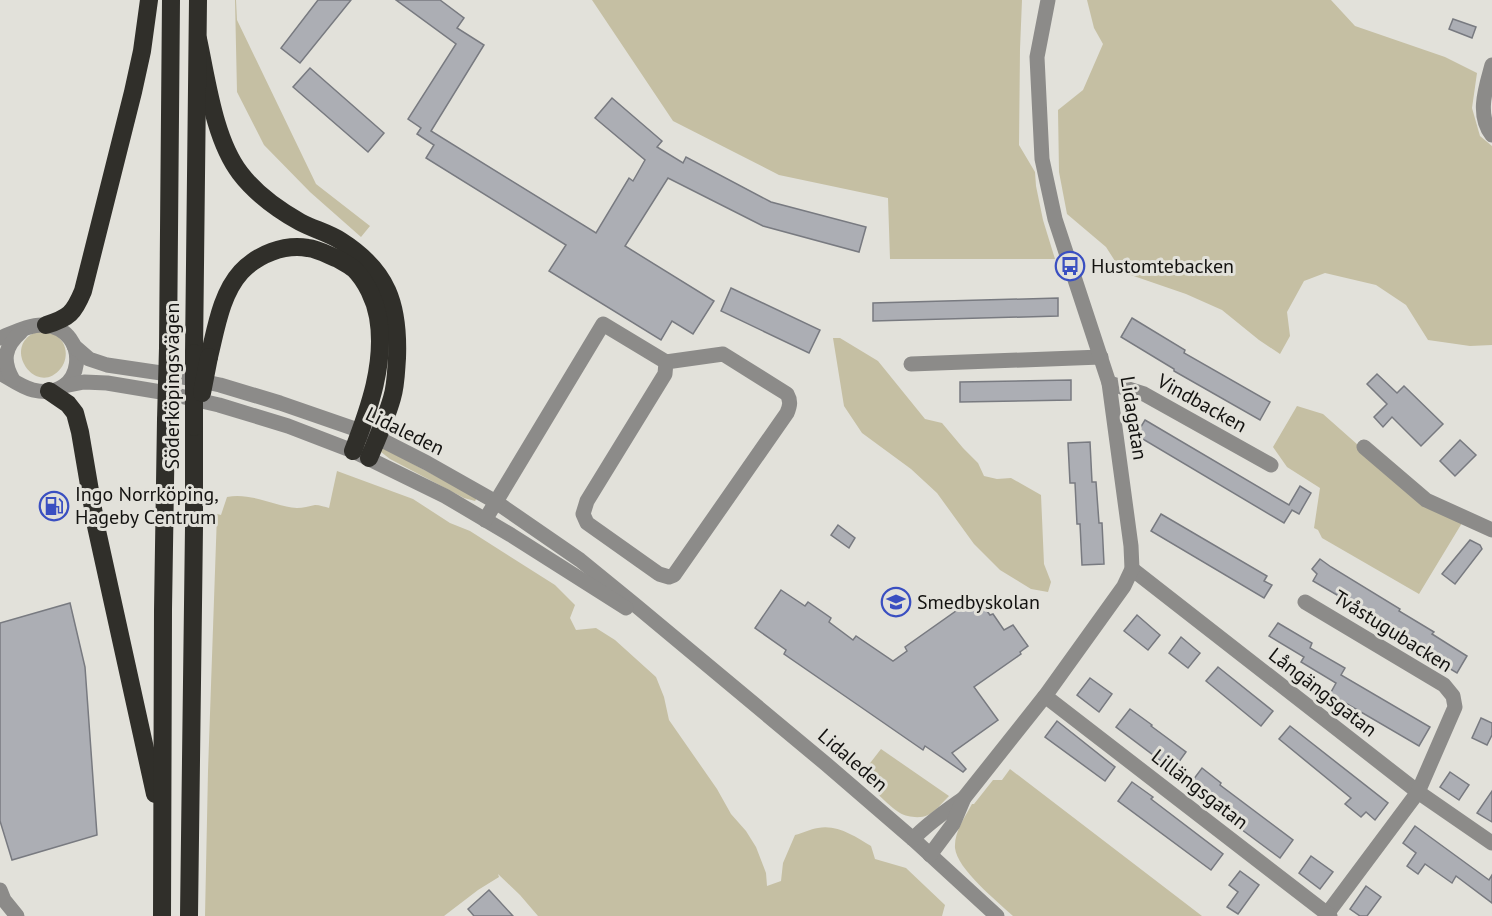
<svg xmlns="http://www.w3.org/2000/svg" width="1492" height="916" viewBox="0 0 1492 916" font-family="'PT Sans',sans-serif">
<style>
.green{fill:#c5bfa3}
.building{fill:#acaeb4;stroke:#787a80;stroke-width:1.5}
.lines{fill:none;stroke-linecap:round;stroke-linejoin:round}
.minor{stroke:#8c8b89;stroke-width:15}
.highway{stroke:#302f2a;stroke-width:18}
.highway-bridge{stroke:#302f2a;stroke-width:18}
.labels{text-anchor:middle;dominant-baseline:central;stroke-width:6;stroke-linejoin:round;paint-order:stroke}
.poi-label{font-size:20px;fill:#131210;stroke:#e2e1da;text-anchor:start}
.street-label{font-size:20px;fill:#131210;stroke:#e2e1da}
</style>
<rect width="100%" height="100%" fill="#e2e1da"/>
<g class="green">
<polygon points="235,0 236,0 237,20 316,184 370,226 361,237 310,192 264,145 237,92"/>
<polygon points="592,0 1022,0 1020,49 1019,145 1035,172 1036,186 1043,220 1055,259 890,259 888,198 779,175 673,121"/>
<polygon points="1087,0 1331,0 1355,26 1445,57 1477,73 1472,108 1480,136 1492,146 1492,345 1470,346 1428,340 1406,305 1376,285 1325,273 1304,281 1287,312 1290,336 1280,354 1259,340 1222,310 1186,294 1122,272 1106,247 1067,214 1059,172 1058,110 1083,90 1103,44 1094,28"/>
<path d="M36 332C41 332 47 332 51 333 66 338 70 356 61 368 37 399 0 347 36 332Z"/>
<polygon points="833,338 840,338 878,361 925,419 942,423 963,448 978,463 984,476 997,479 1011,478 1041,495 1044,564 1051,582 1048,592 1031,589 1000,570 974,544 937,493 911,469 862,433 844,406"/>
<polygon points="1297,406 1323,414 1358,445 1462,523 1419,594 1322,538 1318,530 1314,528 1320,488 1287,467 1273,447"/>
<polygon points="383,448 477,498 475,501 464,498 390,459 381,452"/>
<path d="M337 471 413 499 450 523 470 531 555 585 575 605 570 618 576 630 596 628 615 640 656 677 664 697 669 720 717 789 731 814 746 831 756 847 766 873 767 886 781 881 783 863 795 835C803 833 810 829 818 828 837 824 856 837 871 846L875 859 906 868 945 905 942 916H538L520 895 498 874 499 877 478 890 444 916H205L208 771 217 514 221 515 227 497C250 492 274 506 297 508 303 508 309 506 315 505 320 505 325 507 329 508Z"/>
<path d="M881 749 949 796C943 802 935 812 928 815 920 819 907 817 900 813 889 806 865 784 864 771Z"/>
<path d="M1010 769 1202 916H1013C997 901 957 869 955 848 954 832 965 817 972 804H974L993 780H1002Z"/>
</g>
<g class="building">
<polygon points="318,0 351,0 300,63 281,48"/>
<polygon points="396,0 440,0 464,18 457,28 484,45 431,131 596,233 629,178 633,181 645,160 595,118 612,98 662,141 657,147 683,163 686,157 771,202 866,227 859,252 763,226 668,178 625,246 714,301 693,334 672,321 661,340 549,271 566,245 426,158 434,145 417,134 421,128 408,119 456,44"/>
<polygon points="1453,19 1476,27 1472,38 1449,29"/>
<polygon points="310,68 384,133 368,152 293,87"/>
<polygon points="731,288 820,330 809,353 721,311"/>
<polygon points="1058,298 1058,316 873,321 873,303"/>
<polygon points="1132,318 1185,350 1184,353 1270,402 1260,420 1174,371 1174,369 1121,337"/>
<polygon points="1377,374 1397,393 1404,386 1443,424 1421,446 1392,417 1383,427 1374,417 1387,404 1367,384"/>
<polygon points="1071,380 1071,400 960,402 960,382"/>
<polygon points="1145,420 1289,505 1300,486 1311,493 1299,514 1292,510 1284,523 1136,435"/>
<polygon points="1460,440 1476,455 1455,476 1440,461"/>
<polygon points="1090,442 1092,482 1096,482 1099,523 1102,523 1104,564 1082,565 1080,524 1077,524 1075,483 1070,483 1068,443"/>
<polygon points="59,496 63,512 48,516 44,500"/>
<polygon points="1161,514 1267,576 1264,581 1272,585 1264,598 1151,531"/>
<polygon points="838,525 855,538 849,548 831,535"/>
<polygon points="1470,540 1480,545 1482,549 1455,584 1442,574"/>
<polygon points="1320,559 1331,567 1400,609 1399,611 1434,632 1432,634 1467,656 1457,673 1422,652 1423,650 1388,628 1390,626 1313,581 1317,574 1312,569"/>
<polygon points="781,590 805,606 808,602 831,618 829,622 853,640 856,636 893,661 907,651 905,647 973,599 979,605 981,603 990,615 993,614 1004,630 1013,625 1028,646 1020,652 1021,654 974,687 998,720 952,753 966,769 963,772 925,746 923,750 855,703 784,654 786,650 755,628"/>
<polygon points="70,603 85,667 97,835 12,860 0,821 0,623"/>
<polygon points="1137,615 1160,635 1148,650 1124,631"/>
<polygon points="1278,623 1312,643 1310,648 1345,668 1341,675 1430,727 1419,746 1330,694 1336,683 1301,662 1304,657 1269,636"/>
<polygon points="1181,637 1200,653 1188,668 1169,653"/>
<polygon points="1218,667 1273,711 1261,726 1206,681"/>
<polygon points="1090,678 1112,694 1099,712 1077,695"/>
<polygon points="1130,709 1152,725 1151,726 1186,752 1173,770 1116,727"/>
<polygon points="1481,718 1492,723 1492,735 1487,745 1472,738"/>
<polygon points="1057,721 1115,767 1105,781 1045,737"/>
<polygon points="1290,726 1388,803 1375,820 1366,812 1361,817 1345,804 1351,798 1279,739"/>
<polygon points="1202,768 1221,783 1220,785 1293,840 1280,858 1222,815 1226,811 1190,784"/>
<polygon points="1450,772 1469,785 1459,800 1440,787"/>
<polygon points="1132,782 1153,797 1151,799 1223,854 1211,870 1118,801"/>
<polygon points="1492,791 1492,822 1477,813"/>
<polygon points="1415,826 1489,880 1492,875 1492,903 1456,876 1452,883 1425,864 1418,874 1407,866 1416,853 1403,843"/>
<polygon points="1311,856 1333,872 1320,889 1299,873"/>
<polygon points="1240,871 1259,885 1238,914 1227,907 1238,892 1229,885"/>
<polygon points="1366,886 1381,897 1367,916 1360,916 1350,909"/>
<polygon points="489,890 513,916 474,916 468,909"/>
</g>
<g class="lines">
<g class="minor">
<path d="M1492 65C1486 87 1476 115 1492 135"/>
<path d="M0 338C13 333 30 324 44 325 92 329 86 403 33 390 21 387 11 379 0 373"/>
<polyline points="74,346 89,359 107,365 168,374 220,385 280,403 361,431 378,438 427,463 496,502 580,560 634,604 826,764 913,839 997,916"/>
<polyline points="911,364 1101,357"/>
<path d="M13 380C2 361 4 347 21 332"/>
<polyline points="1109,383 1144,394 1271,465"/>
<polyline points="64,386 84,382 107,383 167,393 219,405 288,426 353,451 445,496 511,535 626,608"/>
<polyline points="1364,447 1426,500 1492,530"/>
<path d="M485 520 603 324 666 362 723 354 787 394C791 401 790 406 787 413L674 575 669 577 659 574 587 523 583 514 587 501 665 374 666 362"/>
<polyline points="1132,569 1418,792 1492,843"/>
<polyline points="1305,602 1444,685 1453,696 1455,707 1418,792 1327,914"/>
<polyline points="1045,696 1330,916"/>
<path d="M913 839C928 823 946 811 964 798"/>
<polyline points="930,855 953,824 964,798 1045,696 1124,586 1132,569 1131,546 1109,383 1055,219 1042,159 1037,57 1048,0"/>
<polyline points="0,890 4,900 17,916"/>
</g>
<g class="highway">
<path d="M198 39C207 80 214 139 240 173 256 194 277 209 300 222 313 229 329 233 341 241 388 271 399 305 397 358 396 371 396 385 392 398 386 419 377 439 369 458"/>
<path d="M46 325C69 318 74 313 83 291L133 92 142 51 149 0"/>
<polyline points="168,348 171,0"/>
<polyline points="194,353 198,0"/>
<path d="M209 357C216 329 221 294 241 272 258 254 284 244 308 248 318 249 328 255 338 259 343 262 349 265 354 269 366 281 375 300 378 317 386 363 369 409 353 451"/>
<polyline points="49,391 68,404 75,413 80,432 96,526 155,794"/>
<polyline points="162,916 163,610 166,420"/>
<polyline points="189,916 194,527 194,427"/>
</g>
<g class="highway-bridge">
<polyline points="194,353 194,427"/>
<polyline points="202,393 209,357"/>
<polyline points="166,420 168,348"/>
</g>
</g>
<defs>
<g id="bus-ring" transform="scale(1.5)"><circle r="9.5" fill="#e2e1da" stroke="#3a4fc1" stroke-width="1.5"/><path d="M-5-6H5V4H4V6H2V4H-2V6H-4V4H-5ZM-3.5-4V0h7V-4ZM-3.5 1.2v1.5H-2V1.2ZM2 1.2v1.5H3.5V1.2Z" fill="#3a4fc1"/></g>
<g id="fuel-ring" transform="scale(1.5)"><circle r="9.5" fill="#e2e1da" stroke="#3a4fc1" stroke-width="1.5"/><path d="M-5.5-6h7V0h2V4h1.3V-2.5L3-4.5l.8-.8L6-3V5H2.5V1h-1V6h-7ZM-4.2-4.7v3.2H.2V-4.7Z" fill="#3a4fc1"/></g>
<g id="school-ring" transform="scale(1.5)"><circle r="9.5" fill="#e2e1da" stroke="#3a4fc1" stroke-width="1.5"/><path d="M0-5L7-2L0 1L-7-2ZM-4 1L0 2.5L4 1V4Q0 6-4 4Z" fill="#3a4fc1"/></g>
</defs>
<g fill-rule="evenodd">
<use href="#bus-ring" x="1070" y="266"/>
<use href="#fuel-ring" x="54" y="506"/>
<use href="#school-ring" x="896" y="602"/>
</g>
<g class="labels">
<g class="poi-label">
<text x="1091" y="266">Hustomtebacken</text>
<text x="75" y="494">Ingo Norrköping,<tspan x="75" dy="23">Hageby Centrum</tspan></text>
<text x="917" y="602">Smedbyskolan</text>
</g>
<g class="street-label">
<text transform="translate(172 386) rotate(-90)">Söderköpingsvägen</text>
<text transform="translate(1202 403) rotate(29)">Vindbacken</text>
<text transform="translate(1134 418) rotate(81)">Lidagatan</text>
<text transform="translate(405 431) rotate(26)">Lidaleden</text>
<text transform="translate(1393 631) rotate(32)">Tvåstugubacken</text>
<text transform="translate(1323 692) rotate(38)">Långängsgatan</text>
<text transform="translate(853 760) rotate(41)">Lidaleden</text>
<text transform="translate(1200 789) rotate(38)">Lillängsgatan</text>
</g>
</g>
</svg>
